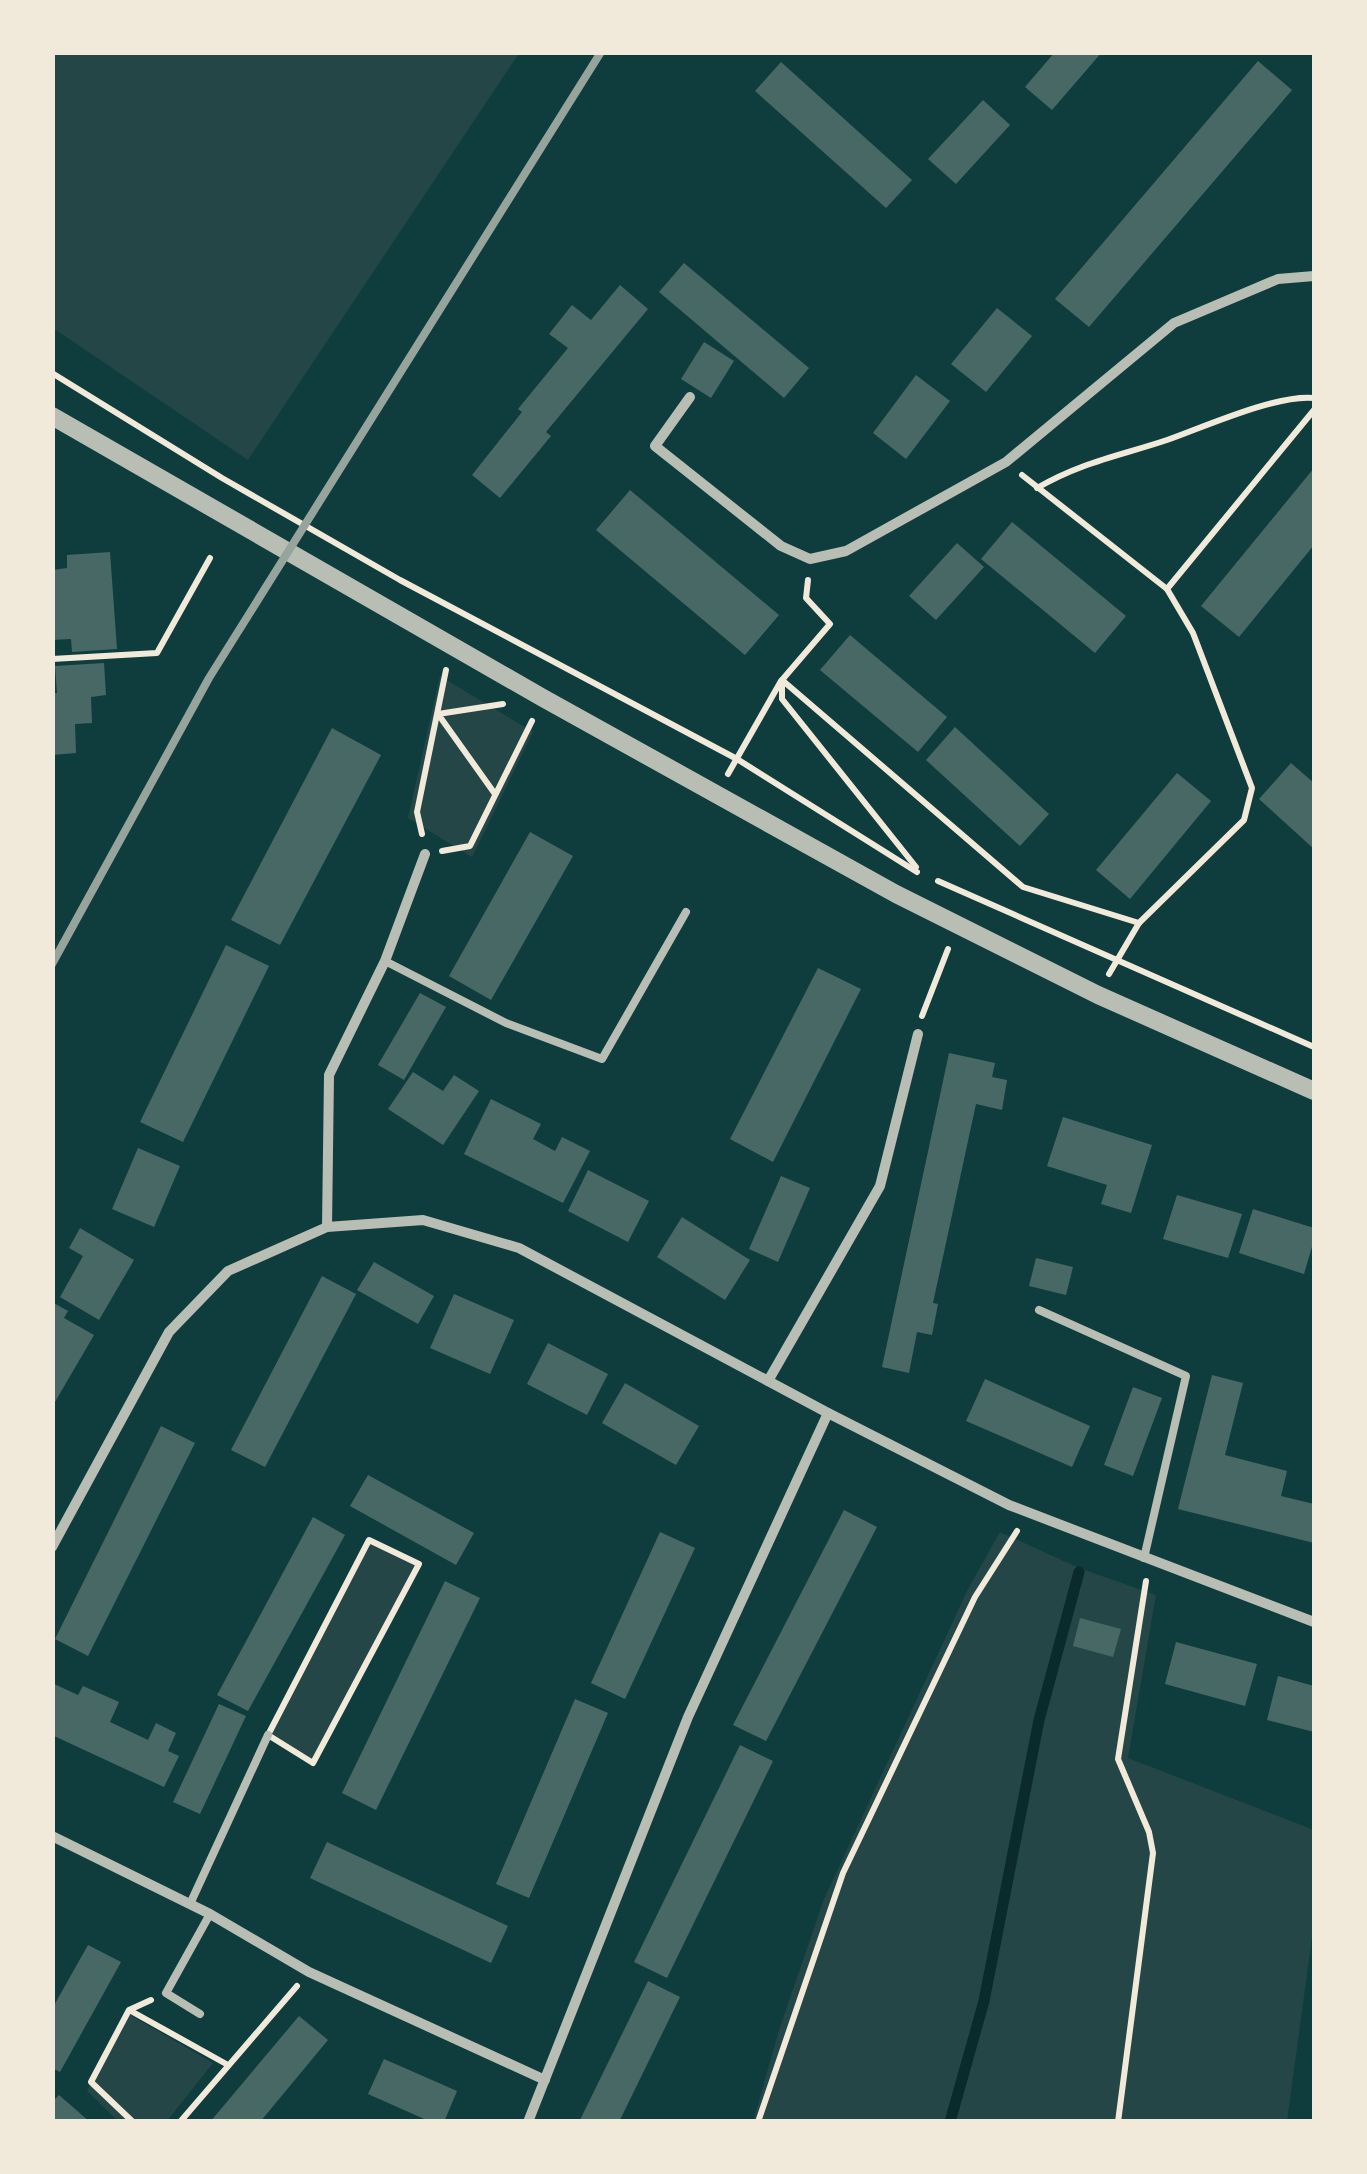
<svg xmlns="http://www.w3.org/2000/svg" width="1367" height="2174" viewBox="0 0 1367 2174" font-family="'Roboto Serif',serif">
<style>
.green{fill:#244646}
.lines{fill:none;stroke-linecap:round;stroke-linejoin:round}
.stream{stroke:#0a2a2b;stroke-width:11}
.building{fill:#486865}
.path{stroke:#f1e9da;stroke-width:6}
.service{stroke:#b8beb3;stroke-width:8}
.minor{stroke:#b8beb3;stroke-width:10}
.tertiary{stroke:#b8beb3;stroke-width:18}
.rail{stroke:#97a49c;stroke-width:8}
</style>
<rect width="100%" height="100%" fill="#0f3d3e"/>
<g class="green">
<polygon points="52,53 53,52 519,53 248,460 53,328"/>
<polygon points="440,676 533,732 472,857 408,818"/>
<polygon points="1000,1532 1079,1568 1156,1595 1128,1758 1314,1830 1314,1923 1287,2121 753,2122 779,2030 824,1899 968,1589"/>
<polygon points="370,1543 416,1566 312,1759 271,1734"/>
<polygon points="130,2015 213,2063 167,2121 118,2121 87,2091"/>
</g>
<g class="lines">
<polyline class="stream" points="950,2122 984,2001 1039,1720 1079,1572"/>
</g>
<g class="building">
<polygon points="1055,52 1102,52 1052,110 1025,87"/>
<polygon points="1258,61 1292,90 1089,327 1055,299"/>
<polygon points="781,62 912,180 886,208 755,91"/>
<polygon points="983,100 1010,125 956,184 928,159"/>
<polygon points="684,263 809,368 784,398 659,292"/>
<polygon points="620,285 648,309 546,432 551,436 500,498 472,475 522,412 518,409 568,348 549,334 572,305 591,320"/>
<polygon points="997,308 1032,336 986,392 951,364"/>
<polygon points="704,342 734,361 711,398 681,379"/>
<polygon points="916,375 950,401 906,459 873,433"/>
<polygon points="1314,468 1314,545 1239,637 1201,606"/>
<polygon points="630,490 779,615 745,655 596,530"/>
<polygon points="1012,522 1126,616 1095,653 981,559"/>
<polygon points="957,543 984,567 936,620 909,596"/>
<polygon points="110,552 117,649 72,652 71,639 52,640 52,570 67,568 67,555"/>
<polygon points="850,635 947,717 918,752 820,670"/>
<polygon points="104,663 106,695 91,697 92,723 75,724 76,753 52,755 52,693 57,693 55,666"/>
<polygon points="955,727 1049,814 1020,846 926,760"/>
<polygon points="332,728 381,755 280,945 231,920"/>
<polygon points="1291,763 1314,783 1314,849 1259,799"/>
<polygon points="1177,773 1211,801 1130,899 1096,870"/>
<polygon points="530,832 573,856 491,1000 449,976"/>
<polygon points="226,945 269,966 183,1142 140,1122"/>
<polygon points="818,968 861,989 773,1162 730,1139"/>
<polygon points="420,993 446,1007 404,1080 378,1065"/>
<polygon points="949,1053 995,1063 992,1077 1007,1080 1002,1110 976,1104 933,1303 938,1304 932,1335 917,1332 909,1373 882,1367"/>
<polygon points="413,1072 443,1091 454,1075 479,1091 443,1145 388,1109"/>
<polygon points="491,1099 541,1124 533,1139 555,1151 562,1137 590,1151 563,1203 464,1154"/>
<polygon points="1063,1117 1152,1145 1131,1213 1101,1204 1107,1185 1047,1166"/>
<polygon points="138,1148 180,1166 154,1227 112,1209"/>
<polygon points="588,1170 649,1201 628,1242 568,1211"/>
<polygon points="781,1176 810,1188 778,1262 749,1249"/>
<polygon points="1177,1195 1242,1214 1228,1258 1163,1239"/>
<polygon points="1253,1209 1314,1228 1314,1240 1304,1274 1239,1253"/>
<polygon points="682,1217 750,1260 725,1300 657,1257"/>
<polygon points="80,1228 134,1260 99,1320 60,1297 83,1256 69,1248"/>
<polygon points="1036,1258 1073,1267 1066,1295 1029,1286"/>
<polygon points="374,1262 434,1296 418,1324 357,1290"/>
<polygon points="322,1276 356,1294 265,1467 231,1450"/>
<polygon points="454,1294 514,1320 490,1374 430,1348"/>
<polygon points="52,1302 68,1311 64,1318 94,1335 52,1407"/>
<polygon points="548,1343 608,1374 587,1415 527,1384"/>
<polygon points="1212,1375 1243,1383 1225,1455 1287,1471 1281,1496 1314,1504 1314,1543 1178,1509"/>
<polygon points="985,1379 1090,1426 1072,1467 966,1421"/>
<polygon points="625,1383 699,1426 676,1465 602,1423"/>
<polygon points="1133,1387 1162,1398 1133,1476 1104,1465"/>
<polygon points="161,1426 195,1443 88,1656 55,1639"/>
<polygon points="368,1475 474,1533 456,1565 350,1506"/>
<polygon points="844,1510 877,1527 766,1741 733,1725"/>
<polygon points="313,1517 345,1535 248,1711 217,1695"/>
<polygon points="660,1532 695,1548 625,1699 591,1683"/>
<polygon points="445,1581 480,1598 376,1810 342,1793"/>
<polygon points="1080,1618 1121,1629 1113,1657 1073,1646"/>
<polygon points="1176,1642 1257,1664 1245,1706 1165,1684"/>
<polygon points="1278,1676 1314,1686 1314,1732 1267,1720"/>
<polygon points="52,1683 78,1695 83,1686 119,1702 110,1722 148,1740 156,1723 176,1733 168,1751 179,1756 164,1787 52,1735"/>
<polygon points="575,1699 608,1713 529,1898 496,1884"/>
<polygon points="219,1704 246,1716 200,1814 173,1802"/>
<polygon points="740,1745 773,1761 667,1978 634,1962"/>
<polygon points="327,1842 508,1926 491,1963 310,1878"/>
<polygon points="88,1945 121,1962 60,2072 52,2068 52,2009"/>
<polygon points="648,1981 680,1997 619,2122 579,2122"/>
<polygon points="299,2016 328,2040 260,2122 210,2122"/>
<polygon points="384,2059 457,2091 444,2122 431,2122 368,2094"/>
<polygon points="59,2095 90,2122 52,2122 52,2102"/>
</g>
<g class="lines">
<g class="path">
<polyline points="52,373 222,478 400,580 737,759 917,872"/>
<path d="M1037 488C1082 462 1119 456 1167 440 1204 427 1277 394 1314 398"/>
<polyline points="808,580 806,598 830,624 782,680 1023,887 1139,923 1244,820 1252,788 1193,633 1167,589 1022,475"/>
<polyline points="1167,589 1314,410"/>
<polyline points="52,659 157,653 210,558"/>
<polyline points="782,681 782,699 916,867"/>
<polyline points="728,774 781,681"/>
<polyline points="495,794 438,714 503,704"/>
<polyline points="422,834 417,812 446,670"/>
<polyline points="442,851 470,846 532,721"/>
<polyline points="938,881 1314,1047"/>
<polyline points="1109,974 1139,923"/>
<polyline points="922,1016 948,949"/>
<polygon points="369,1540 419,1564 313,1763 268,1735"/>
<polyline points="131,2011 228,2065"/>
<polyline points="133,2122 91,2082 129,2010 151,2000"/>
<polyline points="180,2122 297,1986"/>
<polyline points="758,2122 843,1873 975,1597 1017,1531"/>
<polyline points="1118,2122 1153,1853 1149,1832 1118,1759 1146,1581"/>
</g>
<g class="service">
<polyline points="385,961 506,1023 602,1059 686,912"/>
<polyline points="1039,1310 1186,1376 1144,1558"/>
<polyline points="190,1904 268,1735"/>
<polyline points="200,2014 166,1993 210,1914"/>
</g>
<g class="minor">
<polyline points="690,397 655,446 781,546 810,559 846,551 1006,462 1174,323 1278,279 1314,276"/>
<polyline points="327,1227 329,1075 385,961 425,854"/>
<polyline points="768,1381 880,1186 918,1034"/>
<polyline points="52,1547 169,1332 228,1271 327,1227 423,1220 519,1248 828,1413 1009,1505 1314,1622"/>
<polyline points="52,1836 210,1914 309,1972 545,2080"/>
<polyline points="528,2122 688,1717 828,1413"/>
</g>
<polyline class="tertiary" points="52,416 543,698 896,894 1098,995 1314,1091"/>
<polyline class="rail" points="52,964 209,678 601,52"/>
</g>
<rect width="1367" height="2174" fill="none" stroke="#f1e9da" stroke-width="110"/>
</svg>
